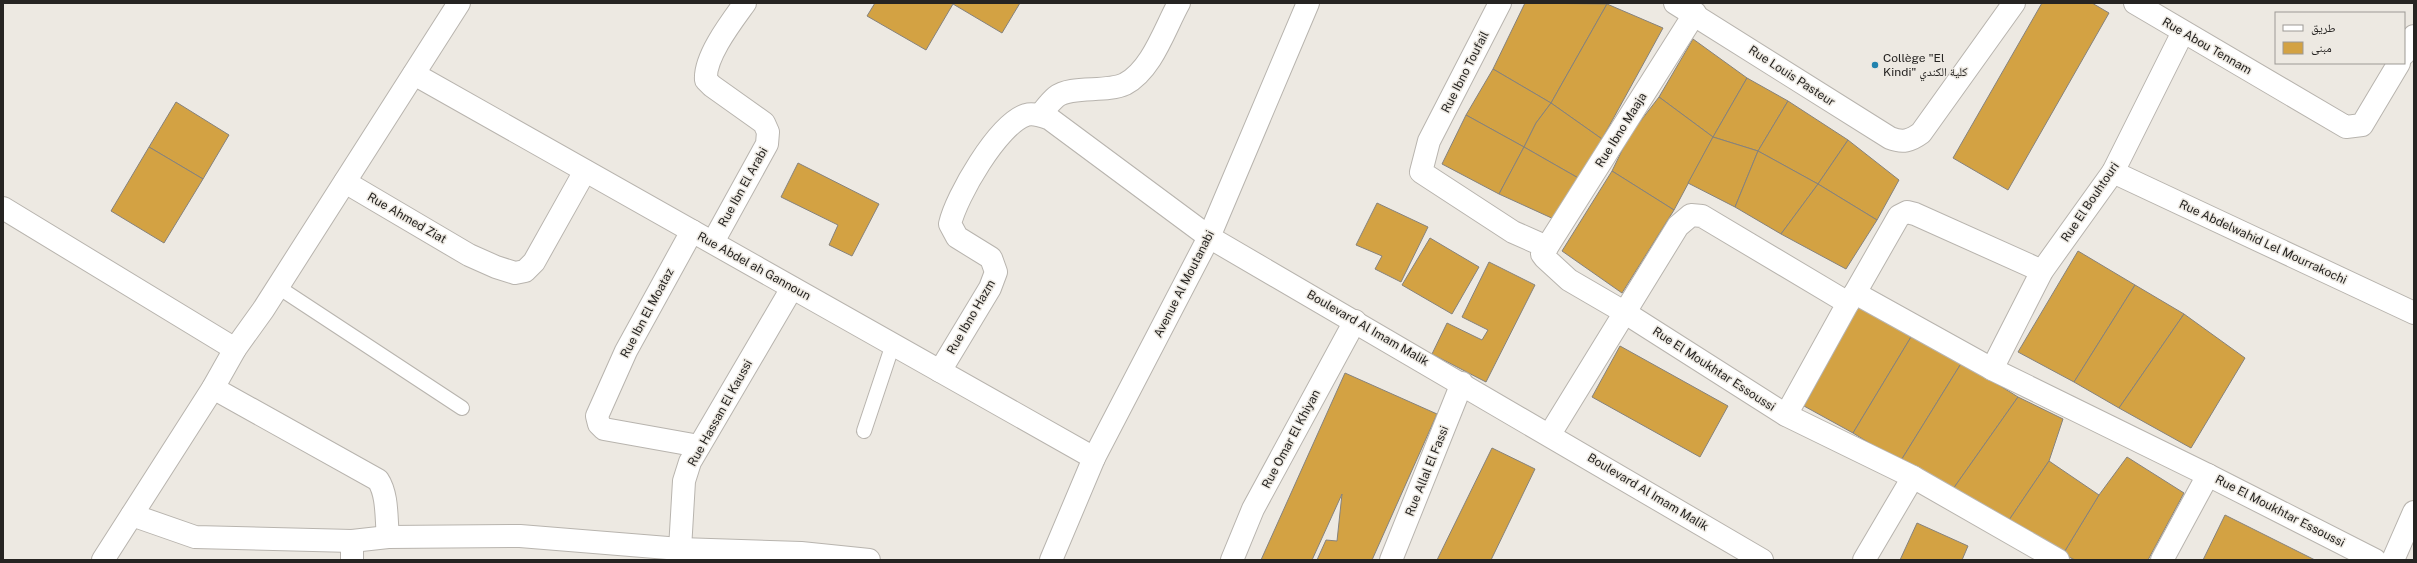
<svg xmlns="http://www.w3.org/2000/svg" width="2417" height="563" viewBox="0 0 2417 563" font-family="'Public Sans','Noto Naskh Arabic',sans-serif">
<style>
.building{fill:#d3a243;stroke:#86827c}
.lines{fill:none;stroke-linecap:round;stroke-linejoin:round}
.service-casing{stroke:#b8b4ae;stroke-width:16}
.minor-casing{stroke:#b8b4ae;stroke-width:24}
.tertiary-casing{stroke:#b8b4ae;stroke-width:24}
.secondary-casing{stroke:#b8b4ae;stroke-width:24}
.service{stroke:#fff;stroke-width:14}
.minor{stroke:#fff;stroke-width:22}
.tertiary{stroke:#fff;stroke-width:22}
.secondary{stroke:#fff;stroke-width:22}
.poi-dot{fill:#2183ae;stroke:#ede9e2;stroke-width:1.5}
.labels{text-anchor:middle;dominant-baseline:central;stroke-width:3;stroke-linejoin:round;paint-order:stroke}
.street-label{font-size:12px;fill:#262422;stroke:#ede9e2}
.poi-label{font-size:12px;fill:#262422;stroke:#ede9e2;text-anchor:start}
</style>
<rect width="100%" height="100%" fill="#ede9e2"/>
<g class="building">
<polygon points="875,3 1020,3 1002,33 953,4 926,50 867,16"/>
<polygon points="1525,3 1607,4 1551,103 1493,69"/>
<polygon points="2042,3 2092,3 2109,13 2008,190 1953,158"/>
<polygon points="1607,4 1663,28 1602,139 1551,103"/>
<polygon points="1693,39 1747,78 1713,137 1659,97"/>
<polygon points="1493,69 1551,103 1536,123 1524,147 1466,115"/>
<polygon points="1747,78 1788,101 1758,151 1713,137"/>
<polygon points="1659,97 1713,137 1674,210 1612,171 1629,136"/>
<polygon points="1788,101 1848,140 1818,184 1758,151"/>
<polygon points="176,102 229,135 203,179 149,147"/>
<polygon points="1551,103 1602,139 1580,179 1524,147 1536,123"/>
<polygon points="1466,115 1524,147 1499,194 1442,164"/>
<polygon points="1713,137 1758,151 1735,207 1688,183"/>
<polygon points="1848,140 1899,180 1877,220 1818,184"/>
<polygon points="149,147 203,179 164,243 111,211"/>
<polygon points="1524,147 1580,179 1556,220 1499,194"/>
<polygon points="1758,151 1818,184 1781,234 1735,207"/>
<polygon points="798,163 879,204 852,256 829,245 838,225 781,197"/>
<polygon points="1612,171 1674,210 1622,293 1562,251"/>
<polygon points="1818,184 1877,220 1846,269 1781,234"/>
<polygon points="1377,203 1428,227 1401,282 1375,269 1382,256 1356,245"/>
<polygon points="1430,238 1479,267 1452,314 1402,285"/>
<polygon points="2078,251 2135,285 2074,382 2018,352"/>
<polygon points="1489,262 1535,285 1486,382 1432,354 1447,323 1482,340 1488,330 1462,317"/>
<polygon points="2135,285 2184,314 2119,408 2074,382"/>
<polygon points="1859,305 1911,337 1853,433 1804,406"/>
<polygon points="2184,314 2245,358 2191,448 2119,408"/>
<polygon points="1911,337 1962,362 1900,462 1853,433"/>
<polygon points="1620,346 1728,406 1700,457 1592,397"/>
<polygon points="1962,362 2018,397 1953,489 1900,462"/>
<polygon points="1345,373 1437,414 1372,560 1317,560 1326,540 1337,541 1342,494 1312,560 1261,560"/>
<polygon points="2018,397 2063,419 2049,461 2007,523 1953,489"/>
<polygon points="1492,448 1535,469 1491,560 1437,560"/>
<polygon points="2127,457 2184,493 2148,560 2075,560 2063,554 2099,495"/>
<polygon points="2049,461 2099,495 2063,554 2007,523"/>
<polygon points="2225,515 2315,560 2203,560"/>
<polygon points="1917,523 1968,546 1962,560 1900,560"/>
</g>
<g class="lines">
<g class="service-casing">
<g id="service">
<polyline points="278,287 462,408"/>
<polyline points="864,431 893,344"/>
</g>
</g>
<g class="minor-casing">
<g id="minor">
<polyline points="1500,3 1429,141 1421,172 1513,232 1547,247 1542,254 1545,258 1569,280 1624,312 1786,415 1913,477 2058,560"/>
<path d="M1675 3 1890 138C1903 143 1910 141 1921 133L2014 3"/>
<polyline points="2135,3 2346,127 2362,125 2399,63"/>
<polyline points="2404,54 2414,36"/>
<polyline points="414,74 1094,458"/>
<path d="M1040 115C1045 109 1050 102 1056 97 1071 85 1106 93 1125 84 1152 70 1165 28 1179 3"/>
<polyline points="2113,172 2414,313"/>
<polyline points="345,182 469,255 496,267 515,273 525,271 534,262 585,171"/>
<polyline points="3,208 235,349"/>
<polyline points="692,231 626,351 597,416 599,424 604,429 699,446"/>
<path d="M713 242 767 144 768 132 764 123 712 86 706 80C704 57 732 21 745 3"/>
<polyline points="1547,247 1695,13"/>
<polyline points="1855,293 1899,216 1907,212 1915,214 2042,271"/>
<polyline points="1848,303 1855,293 1992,369 2208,475 2375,560"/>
<polyline points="1992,369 2042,271 2113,172 2183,32"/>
<path d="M940 371 990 288 996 272 991 258 957 237 950 224C956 197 998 124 1026 115 1033 113 1044 116 1050 119L1209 237 1762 560"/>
<path d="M213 388 378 480C388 495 386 519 388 537"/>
<polyline points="1550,434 1678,226 1691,215 1702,216 1848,303 1786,415"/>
<polyline points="132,515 195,537 352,541 388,537 520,536 680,549 801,553 869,560"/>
<polyline points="680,549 684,481 690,462 792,288"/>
<polyline points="352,560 352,541"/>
<polyline points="1051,560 1094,458 1209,237 1308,3"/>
<polyline points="1232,560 1253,509 1355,321"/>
<polyline points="1391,560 1462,383"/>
<polyline points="1864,560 1913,477"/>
<polyline points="2162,560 2208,475"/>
</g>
</g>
<g class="tertiary-casing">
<polyline id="tertiary" points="103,560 213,388 235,349 263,310 459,3"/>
</g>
<g class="secondary-casing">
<polyline id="secondary" points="2393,560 2414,512"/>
</g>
<use href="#service" class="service"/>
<use href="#minor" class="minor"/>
<use href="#tertiary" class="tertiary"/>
<use href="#secondary" class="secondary"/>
</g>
<circle class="poi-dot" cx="1875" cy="65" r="4"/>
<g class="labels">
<g class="street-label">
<text transform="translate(2207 46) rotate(30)">Rue Abou Tennam</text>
<text transform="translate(1465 72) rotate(-63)">Rue Ibno Toufail</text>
<text transform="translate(1792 76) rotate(33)">Rue Louis Pasteur</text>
<text transform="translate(1621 130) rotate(-58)">Rue Ibno Maaja</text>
<text transform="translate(743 187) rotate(-61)">Rue Ibn El Arabi</text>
<text transform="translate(2090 202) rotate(-56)">Rue El Bouhtouri</text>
<text transform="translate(407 218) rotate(30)">Rue Ahmed Ziat</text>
<text transform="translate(2263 242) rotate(25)">Rue Abdelwahid Lel Mourrakochi</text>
<text transform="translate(754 266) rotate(29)">Rue Abdel ah Gannoun</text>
<text transform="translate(1184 284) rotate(-63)">Avenue Al Moutanabi</text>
<text transform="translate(647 313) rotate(-62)">Rue Ibn El Moataz</text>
<text transform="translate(971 317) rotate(-60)">Rue Ibno Hazm</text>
<text transform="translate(1368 328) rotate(30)">Boulevard Al Imam Malik</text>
<text transform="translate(1714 369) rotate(33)">Rue El Moukhtar Essoussi</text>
<text transform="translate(720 413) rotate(-61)">Rue Hassan El Kaussi</text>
<text transform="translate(1291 439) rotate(-62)">Rue Omar El Khiyan</text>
<text transform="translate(1427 471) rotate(-68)">Rue Allal El Fassi</text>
<text transform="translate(1648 492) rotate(31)">Boulevard Al Imam Malik</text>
<text transform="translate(2280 511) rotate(27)">Rue El Moukhtar Essoussi</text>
</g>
<g class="poi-label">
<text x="1883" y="58">Collège "El<tspan x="1883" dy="14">Kindi" كلية الكندي</tspan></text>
</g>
</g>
<rect width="2417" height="563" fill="none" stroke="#262422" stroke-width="8"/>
<rect x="2275" y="12" width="130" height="52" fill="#ede9e2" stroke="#9d9a95"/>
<rect x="2283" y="25" width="20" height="6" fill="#ffffff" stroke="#9d9a95"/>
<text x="2311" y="32" font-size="12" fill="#262422">طريق</text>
<rect x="2283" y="42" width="20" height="12" fill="#d3a243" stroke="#9d9a95"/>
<text x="2311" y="52" font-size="12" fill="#262422">مبنى</text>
</svg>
